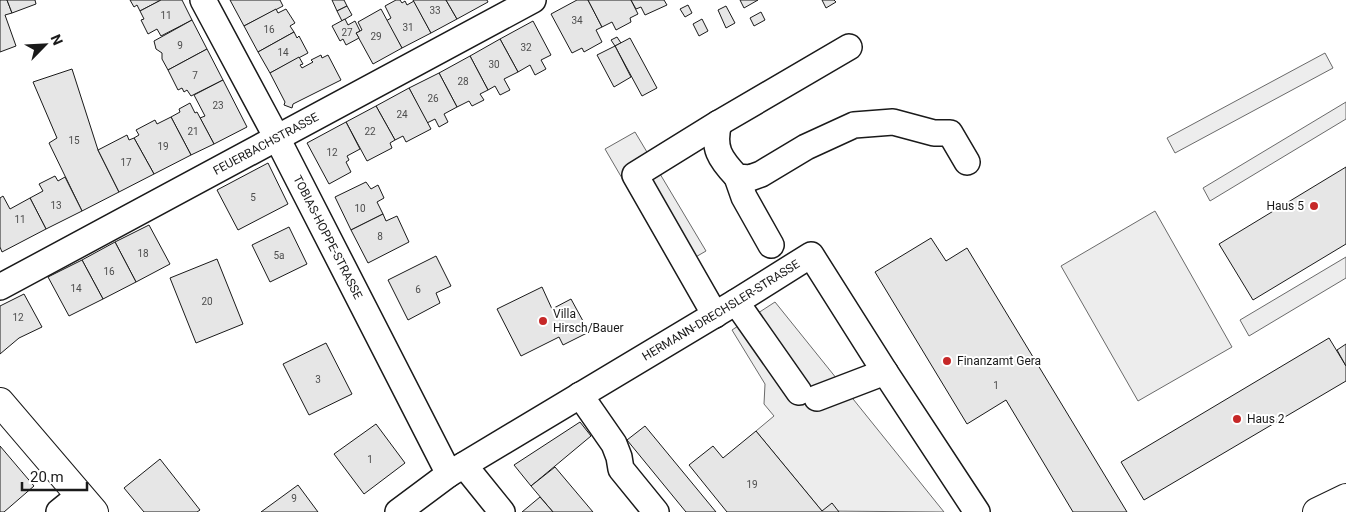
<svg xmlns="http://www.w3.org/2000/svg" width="1346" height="512" viewBox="0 0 1346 512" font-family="Roboto,sans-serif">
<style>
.parking{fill:#ededed;stroke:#6a6a6a}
.building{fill:#e6e6e6;stroke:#1a1a1a}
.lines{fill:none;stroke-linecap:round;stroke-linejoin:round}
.minor-casing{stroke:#1a1a1a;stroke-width:28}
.major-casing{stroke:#1a1a1a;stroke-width:30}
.minor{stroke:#fff;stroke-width:25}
.major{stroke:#fff;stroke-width:28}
.poi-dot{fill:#c62828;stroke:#fff;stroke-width:2}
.labels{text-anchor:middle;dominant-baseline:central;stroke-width:4;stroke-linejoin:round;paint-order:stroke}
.number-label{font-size:10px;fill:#4d4d4d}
.street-label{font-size:12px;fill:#1a1a1a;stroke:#fff}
.poi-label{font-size:12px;fill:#1a1a1a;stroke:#fff;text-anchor:start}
</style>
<rect width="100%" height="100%" fill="#fff"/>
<g class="parking">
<polygon points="1325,53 1333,68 1175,153 1167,138"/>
<polygon points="1346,102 1346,119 1210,201 1203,188"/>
<polygon points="635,132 706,251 675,269 605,149"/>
<polygon points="1155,211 1232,347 1138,401 1061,266"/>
<polygon points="1346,257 1346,278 1249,336 1240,320"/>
<polygon points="775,302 944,512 822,511 756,431 774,416 764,404 765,384 732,330"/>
</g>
<g class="building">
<polygon points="0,0 7,0 12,13 5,15 16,46 0,52"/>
<polygon points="7,0 35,0 36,4 12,13"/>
<polygon points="130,0 161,0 140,11 137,5 134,7"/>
<polygon points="161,0 182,0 192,20 161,36 157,29 148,34 141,20 144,19 140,11"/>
<polygon points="230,0 280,0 283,6 244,26"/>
<polygon points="332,0 344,0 347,6 337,11"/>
<polygon points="396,0 400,0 402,3 405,1 407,5 414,1 431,33 402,48 386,21 391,18 385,6"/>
<polygon points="413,0 446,0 457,19 431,33"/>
<polygon points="446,0 487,0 488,2 457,19"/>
<polygon points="577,0 588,0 602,27 596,30 602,42 584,52 582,48 572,53 551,14"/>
<polygon points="588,0 631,0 638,14 630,18 631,22 616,30 612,22 602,27"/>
<polygon points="631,0 664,0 667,5 645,15 641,7 636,9"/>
<polygon points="740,0 758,0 744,8"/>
<polygon points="822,0 834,0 836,2 826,8"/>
<polygon points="688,5 692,13 685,17 680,9"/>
<polygon points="347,6 352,15 342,21 337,11"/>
<polygon points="726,6 735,23 726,28 718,10"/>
<polygon points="276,9 278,13 286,9 295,23 290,26 294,32 258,52 244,26"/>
<polygon points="381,9 402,48 373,64 356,33 362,30 358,22"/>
<polygon points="761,12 765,20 754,26 750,18"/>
<polygon points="345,19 348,25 355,21 360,31 356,33 359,38 346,45 343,39 340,41 332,26"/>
<polygon points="702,19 708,31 699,36 693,24"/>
<polygon points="192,20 207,49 168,70 162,59 162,53 156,49 154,41"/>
<polygon points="533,21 551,55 541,60 546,69 535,75 530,65 518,72 500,39"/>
<polygon points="294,32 297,38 299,36 308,53 270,73 258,52"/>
<polygon points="617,37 621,43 615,46 611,40"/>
<polygon points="630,38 657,88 642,96 615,46"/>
<polygon points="500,39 518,72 504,79 510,90 500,95 495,86 488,90 470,56"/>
<polygon points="615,46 631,77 614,87 597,55"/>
<polygon points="207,49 223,80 191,96 187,90 184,92 182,88 178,90 168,70"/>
<polygon points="321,55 322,58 328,55 341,80 293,104 292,108 284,105 285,102 270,73 299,57 303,64 300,65 302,68 313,62 311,60"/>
<polygon points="470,56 488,90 480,94 484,100 472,106 469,101 457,107 439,73"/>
<polygon points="72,69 98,150 119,192 82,211 49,143 57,138 33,82"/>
<polygon points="439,73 457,107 444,114 448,122 439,127 435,119 427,123 409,88"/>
<polygon points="223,80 247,127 214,144 200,118 205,116 194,95"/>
<polygon points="409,88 431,129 406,142 403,136 395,140 376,106"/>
<polygon points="190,103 195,113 197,112 214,144 191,155 171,117 180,112 179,109"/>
<polygon points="376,106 395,140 390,143 392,148 367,161 346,122"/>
<polygon points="171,117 191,155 154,174 134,138 139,135 136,130 155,120 157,124"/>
<polygon points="346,122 360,149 347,156 349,160 346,162 351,172 329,184 307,143"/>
<polygon points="127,135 129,140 134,138 154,174 119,192 98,150"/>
<polygon points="268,163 288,204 238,230 217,190"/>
<polygon points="1346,167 1346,244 1253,300 1219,244"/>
<polygon points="55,176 58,181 65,177 82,211 46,229 30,198 43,191 39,184"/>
<polygon points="366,182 371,189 378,185 384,198 377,202 383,214 351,230 335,197"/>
<polygon points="3,196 10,209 30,198 46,229 2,252 0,247 0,198"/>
<polygon points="383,214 386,221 397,216 409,242 368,263 351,230"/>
<polygon points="149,225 170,264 136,282 115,242"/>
<polygon points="289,227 307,264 270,282 252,245"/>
<polygon points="931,238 946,261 967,248 1127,512 1073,512 1006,400 967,424 875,272"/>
<polygon points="115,242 136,282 103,299 82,260"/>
<polygon points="436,256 451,286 436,293 440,303 408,320 388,280"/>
<polygon points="217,259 243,324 196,343 170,278"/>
<polygon points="82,260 103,299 69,316 48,277"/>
<polygon points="542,287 552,309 571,299 589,332 563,345 559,337 521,356 497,309"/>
<polygon points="24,294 42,327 19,338 0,354 0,306"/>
<polygon points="1329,338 1346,366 1346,381 1144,500 1121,462"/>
<polygon points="326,343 352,394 309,415 283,364"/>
<polygon points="1346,344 1346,366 1337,350"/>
<polygon points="580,422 591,436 531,486 514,465"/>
<polygon points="376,424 405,463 364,494 334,454"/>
<polygon points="645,426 716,512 686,512 627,440"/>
<polygon points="756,431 822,511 832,503 839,512 727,512 689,465 713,446 723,458"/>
<polygon points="0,446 34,486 4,512 0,512"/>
<polygon points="160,459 200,510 197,512 144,512 124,488"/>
<polygon points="555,467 593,512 553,512 531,486"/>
<polygon points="298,485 318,512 261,512"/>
<polygon points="540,497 553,512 522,512"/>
</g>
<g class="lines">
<g class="minor-casing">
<g id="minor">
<path id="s1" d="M203 0 277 138 449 474"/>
<path d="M719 123C712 148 720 159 737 177L750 178 761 174 806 147 854 125 893 122 934 133H950L967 162"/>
<polyline points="737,177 744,197 771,245"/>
<path id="s2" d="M0 287 533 0"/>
<polyline points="736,302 799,392"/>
<polyline points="715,315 635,175 719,123 849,47"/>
<polyline points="580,395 614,444 619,457 621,469 656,512"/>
<polyline points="817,398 885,372"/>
<polyline points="464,465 502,512"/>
<polyline points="59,512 80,495"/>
<path id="s3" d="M398 512 449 474 736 302 811 255 885 372 977 512"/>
</g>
</g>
<g class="major-casing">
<g id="major">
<polyline points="0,402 94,512"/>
<polyline points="1317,512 1346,498"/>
</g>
</g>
<use href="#minor" class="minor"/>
<use href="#major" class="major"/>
</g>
<g class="poi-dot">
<circle cx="1314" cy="206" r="5"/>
<circle cx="543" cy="321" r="5"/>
<circle cx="947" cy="361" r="5"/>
<circle cx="1237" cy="419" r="5"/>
</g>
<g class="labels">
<g class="number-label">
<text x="435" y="10">33</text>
<text x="166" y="15">11</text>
<text x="577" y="20">34</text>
<text x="408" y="27">31</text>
<text x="269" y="29">16</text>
<text x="347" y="32">27</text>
<text x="376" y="36">29</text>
<text x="180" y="45">9</text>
<text x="526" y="47">32</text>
<text x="283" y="52">14</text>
<text x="494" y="64">30</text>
<text x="195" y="75">7</text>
<text x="463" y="81">28</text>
<text x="433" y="98">26</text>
<text x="218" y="105">23</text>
<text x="402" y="114">24</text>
<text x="193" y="131">21</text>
<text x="370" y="131">22</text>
<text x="74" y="140">15</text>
<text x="163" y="146">19</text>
<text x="332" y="152">12</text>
<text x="126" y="162">17</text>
<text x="253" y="197">5</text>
<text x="56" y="205">13</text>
<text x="360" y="208">10</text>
<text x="20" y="219">11</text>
<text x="380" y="236">8</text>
<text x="143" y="253">18</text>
<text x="279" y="255">5a</text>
<text x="109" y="271">16</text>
<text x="76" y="288">14</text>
<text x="418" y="289">6</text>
<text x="207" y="301">20</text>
<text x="18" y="317">12</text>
<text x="318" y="379">3</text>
<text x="996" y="385">1</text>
<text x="370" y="459">1</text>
<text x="752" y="484">19</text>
<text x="294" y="498">9</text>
</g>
<g class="street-label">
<text stroke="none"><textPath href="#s2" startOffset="302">FEUERBACHSTRASSE</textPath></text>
<text stroke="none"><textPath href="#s1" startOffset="268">TOBIAS-HOPPE-STRASSE</textPath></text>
<text stroke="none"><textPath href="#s3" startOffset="381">HERMANN-DRECHSLER-STRASSE</textPath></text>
</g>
<g class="poi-label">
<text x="1304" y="206" text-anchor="end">Haus 5</text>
<text x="553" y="314">Villa<tspan x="553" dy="14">Hirsch/Bauer</tspan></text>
<text x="957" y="361">Finanzamt Gera</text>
<text x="1247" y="419">Haus 2</text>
</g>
</g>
<g transform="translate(45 45) rotate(66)" stroke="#ffffff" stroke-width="4" paint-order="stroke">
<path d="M0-4L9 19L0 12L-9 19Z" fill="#1a1a1a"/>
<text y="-8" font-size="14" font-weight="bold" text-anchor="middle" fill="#1a1a1a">N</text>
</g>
<path d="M22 482v8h65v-8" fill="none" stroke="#1a1a1a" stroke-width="2.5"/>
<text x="30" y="482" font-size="15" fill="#1a1a1a" stroke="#ffffff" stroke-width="4" paint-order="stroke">20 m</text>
</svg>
